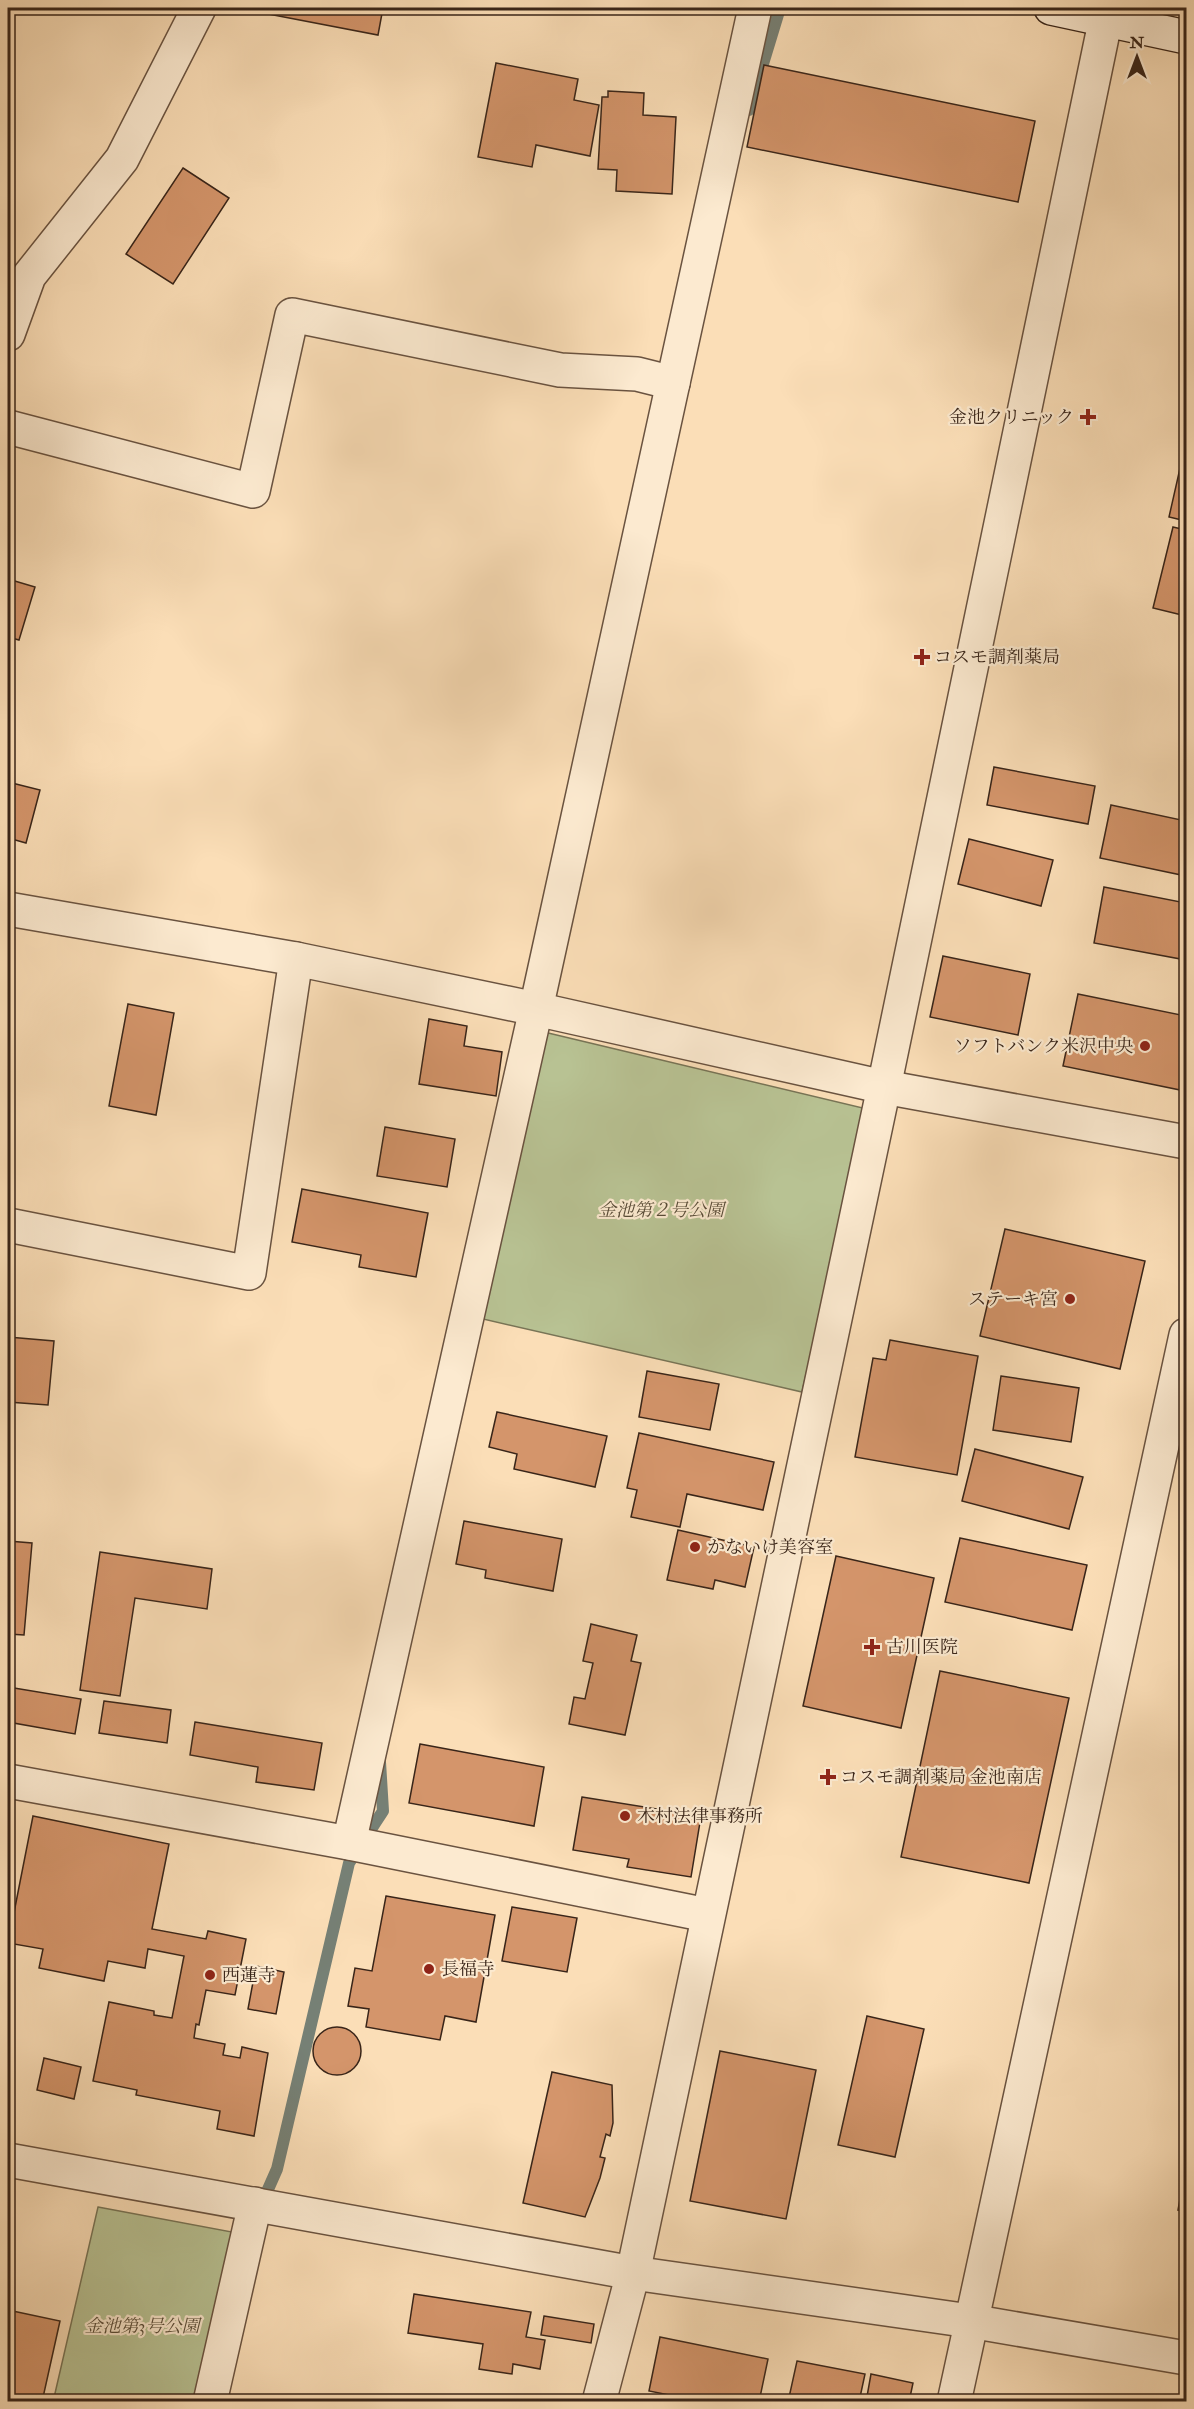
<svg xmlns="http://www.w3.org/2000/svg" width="1194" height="2409" viewBox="0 0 1194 2409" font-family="'IM FELL Double Pica','Noto Serif JP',serif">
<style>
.green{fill:#b8c293;stroke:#787456;stroke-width:1.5}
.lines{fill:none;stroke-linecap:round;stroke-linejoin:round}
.stream{stroke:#768075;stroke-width:12}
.building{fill:#d4956b;stroke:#392519;stroke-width:1.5}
.minor-casing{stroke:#6a5340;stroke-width:36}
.tertiary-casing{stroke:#6a5340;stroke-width:36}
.secondary-casing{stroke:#392519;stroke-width:36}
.minor{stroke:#fcead0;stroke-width:33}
.tertiary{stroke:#fcead0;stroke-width:33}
.secondary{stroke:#fcead0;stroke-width:33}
.poi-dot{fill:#8f2418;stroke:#fcead0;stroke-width:2}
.labels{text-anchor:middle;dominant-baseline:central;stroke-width:4.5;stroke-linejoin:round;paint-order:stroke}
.poi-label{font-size:18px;fill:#392519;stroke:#fcead0;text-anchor:start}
.park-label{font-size:18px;font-style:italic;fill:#594c38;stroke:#fcead0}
</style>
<rect width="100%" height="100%" fill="#fbdeb7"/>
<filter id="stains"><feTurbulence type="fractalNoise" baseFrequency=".00333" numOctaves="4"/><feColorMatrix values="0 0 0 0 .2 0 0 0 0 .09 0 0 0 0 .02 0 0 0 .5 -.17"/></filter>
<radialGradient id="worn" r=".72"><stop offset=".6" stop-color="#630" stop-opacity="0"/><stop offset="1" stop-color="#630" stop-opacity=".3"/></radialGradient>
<g class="green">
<polygon points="544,1032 867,1109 802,1392 483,1319"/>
<polygon points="98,2207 232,2232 198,2401 53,2402"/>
</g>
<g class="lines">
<g class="stream">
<polyline points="749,110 780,8"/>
<polyline points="262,2203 277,2169 349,1863 383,1811 380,1762"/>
</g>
</g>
<g class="building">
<polygon points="249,8 383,8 378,35 248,10"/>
<polygon points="496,63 578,79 574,100 599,105 590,156 536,145 532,167 478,157"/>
<polygon points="764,65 1035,121 1018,202 747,147"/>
<polygon points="608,91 644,93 643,115 676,117 672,194 616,191 617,170 598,169 602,97 608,97"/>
<polygon points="183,168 229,198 173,284 126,254"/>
<polygon points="1183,455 1186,456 1186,521 1169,517"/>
<polygon points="1173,527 1186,530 1186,616 1153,608"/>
<polygon points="8,579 35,587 19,640 8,637"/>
<polygon points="994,767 1095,786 1088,824 987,805"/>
<polygon points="8,782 40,790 26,843 8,838"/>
<polygon points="1111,805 1186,821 1186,876 1100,858"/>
<polygon points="969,839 1053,860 1041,906 958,884"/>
<polygon points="1104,887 1186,903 1186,960 1094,943"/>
<polygon points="943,956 1030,974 1018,1035 930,1017"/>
<polygon points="1078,994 1186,1016 1185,1091 1063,1066"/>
<polygon points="128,1004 174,1013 156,1115 109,1106"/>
<polygon points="429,1019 467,1026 464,1046 502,1052 496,1096 419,1084"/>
<polygon points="385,1127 455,1139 447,1187 377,1176"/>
<polygon points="302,1189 428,1213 416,1277 359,1267 361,1255 292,1242"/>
<polygon points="1005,1229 1145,1261 1120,1369 980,1336"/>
<polygon points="8,1337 54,1341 48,1405 8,1402"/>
<polygon points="890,1340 978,1356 957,1475 855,1457 873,1358 886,1360"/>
<polygon points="647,1371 719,1384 710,1430 639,1417"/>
<polygon points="1001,1376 1079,1388 1071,1442 993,1430"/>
<polygon points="497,1412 607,1436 595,1487 514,1469 517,1454 489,1447"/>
<polygon points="639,1433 774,1462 763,1510 687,1494 680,1527 631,1517 637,1490 627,1488"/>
<polygon points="975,1449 1083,1477 1069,1529 962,1501"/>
<polygon points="464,1521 562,1539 553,1591 485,1578 486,1570 456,1564"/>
<polygon points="678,1530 754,1547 745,1587 715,1580 713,1589 667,1580"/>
<polygon points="960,1538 1087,1565 1072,1630 945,1602"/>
<polygon points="8,1541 32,1543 24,1635 8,1634"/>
<polygon points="100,1552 212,1569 207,1609 135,1598 120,1696 80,1690"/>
<polygon points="836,1556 934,1578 901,1728 803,1706"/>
<polygon points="591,1624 637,1635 631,1661 641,1663 625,1735 569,1724 574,1697 585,1699 593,1663 583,1661"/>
<polygon points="940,1671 1069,1698 1029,1883 901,1857"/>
<polygon points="8,1687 81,1699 75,1734 8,1722"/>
<polygon points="104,1701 171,1710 167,1743 99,1733"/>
<polygon points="195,1722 322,1743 314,1790 256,1782 258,1767 190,1755"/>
<polygon points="420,1744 544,1767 534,1826 409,1803"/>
<polygon points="582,1797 701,1816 691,1877 627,1867 629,1859 573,1850"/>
<polygon points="33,1816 169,1844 152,1929 206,1939 208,1931 246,1939 235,1995 206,1990 199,2025 196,2024 194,2038 225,2044 223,2055 240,2058 242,2047 268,2053 254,2136 217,2129 220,2111 136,2095 137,2090 93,2081 109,2002 154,2011 154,2015 172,2018 184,1956 148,1949 145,1968 108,1961 104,1981 39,1968 43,1949 8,1943"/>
<polygon points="386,1896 495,1915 476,2022 445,2016 440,2040 366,2027 369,2009 348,2006 355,1968 372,1971"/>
<polygon points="512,1907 577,1918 567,1972 502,1961"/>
<polygon points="256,1966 284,1972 276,2014 248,2009"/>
<polygon points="867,2016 924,2029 895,2157 838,2145"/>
<circle cx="337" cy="2051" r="24"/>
<polygon points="720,2051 816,2070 786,2219 690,2201"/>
<polygon points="44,2058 81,2067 74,2099 37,2090"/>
<polygon points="552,2072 612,2085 613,2123 610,2136 606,2134 600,2157 605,2158 600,2178 585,2217 523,2203"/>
<polygon points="1186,2167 1186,2211 1178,2210"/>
<polygon points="414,2294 531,2312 526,2337 545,2340 540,2369 513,2364 512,2374 479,2369 483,2344 408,2333"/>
<polygon points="8,2310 60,2321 42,2402 8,2402"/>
<polygon points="544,2316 594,2324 591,2343 541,2335"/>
<polygon points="660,2337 768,2359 759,2402 704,2402 649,2391"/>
<polygon points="797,2361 865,2374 859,2402 788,2402"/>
<polygon points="871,2374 913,2383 909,2402 866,2402"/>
</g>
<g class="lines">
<g class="minor-casing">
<g id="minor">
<polyline points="8,334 29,276 122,159 199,8"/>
<polyline points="8,427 253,491 292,315 560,370 637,374 673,383"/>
<polyline points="8,909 296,959 536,1009 884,1087 1186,1142"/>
<polyline points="8,1225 249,1273 296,959"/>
<polyline points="8,1781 349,1843 707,1915"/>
<polyline points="349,1843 536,1009 755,8"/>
<polyline points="210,2402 255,2204"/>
<polyline points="599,2402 633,2273 884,1087 1108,8"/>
</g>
</g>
<g class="tertiary-casing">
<g id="tertiary">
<polyline points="8,2160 633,2273 970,2321 1186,2358"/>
<polyline points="954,2402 1186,1335"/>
</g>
</g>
<g class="secondary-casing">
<polyline id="secondary" points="1051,8 1186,37"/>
</g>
<use href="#minor" class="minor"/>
<use href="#tertiary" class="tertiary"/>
<use href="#secondary" class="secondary"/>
</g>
<g class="poi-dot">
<path d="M1085 408h6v6h6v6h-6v6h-6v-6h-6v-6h6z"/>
<path d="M919 648h6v6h6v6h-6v6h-6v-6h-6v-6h6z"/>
<circle cx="1145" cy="1046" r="6"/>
<circle cx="1070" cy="1299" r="6"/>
<circle cx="695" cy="1547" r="6"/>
<path d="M869 1638h6v6h6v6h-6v6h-6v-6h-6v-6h6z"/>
<path d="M825 1768h6v6h6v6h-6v6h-6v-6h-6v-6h6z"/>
<circle cx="625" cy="1816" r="6"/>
<circle cx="429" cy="1969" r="6"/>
<circle cx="210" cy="1975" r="6"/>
</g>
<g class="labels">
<g class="poi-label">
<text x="1074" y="417" text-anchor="end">金池クリニック</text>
<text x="934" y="657">コスモ調剤薬局</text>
<text x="1133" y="1046" text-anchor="end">ソフトバンク米沢中央</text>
<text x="1058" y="1299" text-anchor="end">ステーキ宮</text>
<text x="707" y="1547">かないけ美容室</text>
<text x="886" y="1647">古川医院</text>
<text x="840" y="1777">コスモ調剤薬局 金池南店</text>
<text x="637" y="1816">木村法律事務所</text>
<text x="441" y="1969">長福寺</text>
<text x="222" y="1975">西蓮寺</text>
</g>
<g class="park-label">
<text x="661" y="1210">金池第２号公園</text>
<text x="142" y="2326">金池第3号公園</text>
</g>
</g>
<rect width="1194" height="2409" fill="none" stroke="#fbdeb7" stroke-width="30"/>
<rect x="9" y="9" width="1176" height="2391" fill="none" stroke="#392519" stroke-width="3"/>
<rect x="15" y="15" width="1164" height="2379" fill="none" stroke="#392519" stroke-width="1.5"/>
<g transform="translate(1137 57)" stroke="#fcead0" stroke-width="4.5" paint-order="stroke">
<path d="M0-4.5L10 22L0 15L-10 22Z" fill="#392519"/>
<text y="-9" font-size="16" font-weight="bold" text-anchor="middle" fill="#392519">N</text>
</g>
<rect width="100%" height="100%" filter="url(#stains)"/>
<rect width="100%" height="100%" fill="url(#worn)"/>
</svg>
